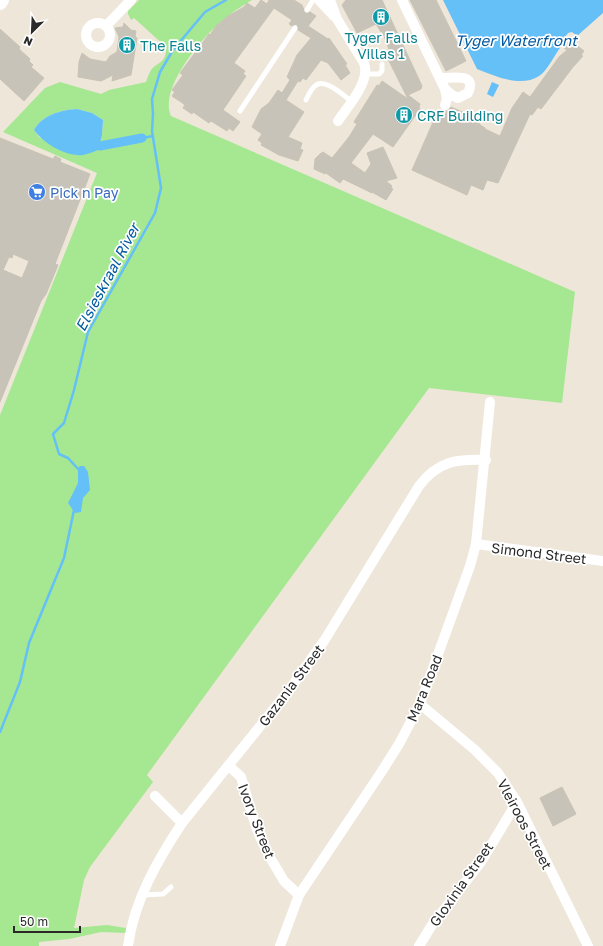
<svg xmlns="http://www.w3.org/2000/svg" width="603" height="946" viewBox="0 0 603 946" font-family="'Golos Text',sans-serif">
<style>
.green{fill:#a6e792;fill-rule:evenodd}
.water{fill:#64c0f7}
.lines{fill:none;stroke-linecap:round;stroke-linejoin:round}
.stream{stroke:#64c0f7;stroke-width:2.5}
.canal{stroke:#64c0f7;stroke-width:9}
.building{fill:#c8c3b9;stroke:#c8c3b3;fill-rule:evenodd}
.lane{stroke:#fff;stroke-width:5}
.street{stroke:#fff;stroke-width:10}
.secondary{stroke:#fff;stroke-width:14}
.labels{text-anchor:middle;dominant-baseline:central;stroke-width:3.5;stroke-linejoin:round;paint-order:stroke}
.culture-label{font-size:14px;fill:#0d838f;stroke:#fff;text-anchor:start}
.shop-label{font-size:14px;fill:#366cbe;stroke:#fff;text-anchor:start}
.street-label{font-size:14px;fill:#292929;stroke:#fff}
.water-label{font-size:15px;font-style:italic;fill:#045ba2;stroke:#fff}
</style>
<rect width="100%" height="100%" fill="#ede6d9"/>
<path class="green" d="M139 0H252C244 5 235 10 227 17 205 33 158 88 171 116L575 292 562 403 429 388 147 775 153 782 90 867 84 880 74 928 107 925 126 928V933L101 932 69 939 39 942V946H0V415L97 173 3 132 45 88 60 82 101 94 109 90 146 82C147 79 149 73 151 70 157 62 167 63 166 47L134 18 131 20 128 14V11ZM77 109 92 113 103 120 102 135 66 152 39 137 34 130C42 115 61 110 77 109Z"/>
<g class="water">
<path d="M443 0H603V13L577 36 572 32 568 33 560 44V48C554 56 547 71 539 76 521 88 495 76 477 69Z"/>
<polygon points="492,82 499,85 493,97 487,94"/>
<path d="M77 109 92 113 103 120 102 135 98 150C93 152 88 154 83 155 66 157 43 143 34 130 42 115 61 110 77 109Z"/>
<polygon points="80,466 84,466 88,472 90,490 83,498 81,512 75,513 68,503 78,483 78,468"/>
</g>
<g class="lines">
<g class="stream">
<polyline points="142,138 153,136"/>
<polyline points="79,470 68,458 59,454 53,434 64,423 74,390 88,332 155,213 161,188 152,131 153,114 152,99 160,72 173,50 205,12 226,0"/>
<polyline points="0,732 20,682 29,643 64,558 74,510"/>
</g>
<polyline class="canal" points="100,146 142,138"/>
</g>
<g class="building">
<polygon points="261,0 267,4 269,0 294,0 302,5 305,13 310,12 316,16 308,26 328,39 329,38 347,64 345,65 350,73 341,80 328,63 321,60 306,80 303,78 300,82 298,81 286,100 304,112 288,137 302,143 300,149 303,150 298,161 279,155 261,145 262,143 258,140 262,134 252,127 261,109 269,103 278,90 282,93 290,80 287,77 297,55 311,38 298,30 297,24 292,26 289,24 292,20 274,8 234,63 245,71 243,74 246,76 223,110 240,122 233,131 229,128 227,131 211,121 209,123 193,112 192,114 183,108 185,105 181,102 172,96 175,92 172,90 183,75 180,73 209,34 210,35 216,26 228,16 244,7 247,3 255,8"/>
<polygon points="346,0 382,0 422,86 421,89 408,95 420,104 419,107 420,109 393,147 373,134 351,163 365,173 371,164 367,153 383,147 397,178 386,181 392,186 391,188 393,189 386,200 372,192 372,193 343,179 340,183 326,173 325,174 314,169 315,159 320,154 323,152 332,158 349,137 357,124 354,122 377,85 379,86 382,81 408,99 388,59 392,57 382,31 381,32 376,24 357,33 342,5"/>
<polygon points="410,0 436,0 466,61 446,71"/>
<polygon points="124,23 131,30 136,31 135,37 137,38 131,75 112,81 113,75 101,81 78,77 79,62 82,53 90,59 106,62 110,56 117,52 119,37 115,28 123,27"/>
<polygon points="0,29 20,47 19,49 30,59 29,61 33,65 31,67 44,78 24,101 0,79"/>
<polygon points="570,40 584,51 581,55 583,56 573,67 541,109 538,107 532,115 530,114 498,183 487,180 483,190 471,185 467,195 412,170 438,111 441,113 442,111 447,111 451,107 467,114 466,117 480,124 480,125 485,128 485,129 500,136 512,108 523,92 530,97 559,57 567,50 564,48"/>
<path d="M0 138 53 159 55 156 61 159 60 162 90 174 55 264 58 265 46 294 41 301 0 402ZM13 254 29 261 22 278 3 270 9 257 12 258Z"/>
<polygon points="562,787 576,814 553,826 540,798"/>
</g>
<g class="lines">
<g class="lane">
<polyline points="307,10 313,0"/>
<polyline points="366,74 379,74 382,71 382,64"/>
<path d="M306 100C308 96 311 89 315 86 324 77 343 95 351 101"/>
<polyline points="240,111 295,28"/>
<polyline points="142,895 163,894 171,887"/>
</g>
<g class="street">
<polyline points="319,0 334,16"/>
<path d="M330 0 337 19 364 63C371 81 348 106 338 121"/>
<polyline points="402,0 445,89 447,99 445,105"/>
<circle cx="98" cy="35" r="12"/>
<polyline points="106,26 131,0"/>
<path d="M440 78C450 79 478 71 468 93L458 98 452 95 445 89"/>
<polyline points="476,544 603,561"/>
<polyline points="420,704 475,750 498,773 517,802 588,946"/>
<polyline points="229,766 241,777 257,830 268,854 284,881 299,895"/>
<polyline points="155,796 182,823"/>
<path d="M128 946C134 901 157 861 182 823L290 689 324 641 419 486C438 461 456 459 486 460"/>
<polyline points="280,946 299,895 382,771 399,744 420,704 470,566 476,544 490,402"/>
<polyline points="419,946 432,925 481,862 517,802"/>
</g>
<polyline class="secondary" points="0,3 2,0"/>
</g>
<defs>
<g id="building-disc" transform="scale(0.9)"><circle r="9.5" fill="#0f9aa8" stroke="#fff"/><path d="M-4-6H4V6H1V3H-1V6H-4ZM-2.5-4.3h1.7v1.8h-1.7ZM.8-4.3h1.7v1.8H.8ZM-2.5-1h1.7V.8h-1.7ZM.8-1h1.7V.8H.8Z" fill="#fff"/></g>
<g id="supermarket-disc" transform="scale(0.9)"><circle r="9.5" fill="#3f7fe0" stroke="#fff"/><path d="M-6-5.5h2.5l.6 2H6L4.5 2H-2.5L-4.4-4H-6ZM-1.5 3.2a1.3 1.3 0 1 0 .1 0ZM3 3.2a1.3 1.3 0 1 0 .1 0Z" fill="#fff"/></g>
</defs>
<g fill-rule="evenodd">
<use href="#building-disc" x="381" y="17"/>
<use href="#building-disc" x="127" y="45"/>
<use href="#building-disc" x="404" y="115"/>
<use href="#supermarket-disc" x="37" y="192"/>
</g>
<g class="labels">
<g class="culture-label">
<text x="381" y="37" text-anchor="middle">Tyger Falls<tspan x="381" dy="16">Villas 1</tspan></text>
<text x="140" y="45">The Falls</text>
<text x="417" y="115">CRF Building</text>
</g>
<g class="shop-label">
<text x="50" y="192">Pick n Pay</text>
</g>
<g class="street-label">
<text transform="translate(539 553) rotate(7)">Simond Street</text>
<text transform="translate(291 685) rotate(-53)">Gazania Street</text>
<text transform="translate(424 688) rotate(-68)">Mara Road</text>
<text transform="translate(257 821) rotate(69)">Ivory Street</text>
<text transform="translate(525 824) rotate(62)">Vleiroos Street</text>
<text transform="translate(461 884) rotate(-55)">Gloxinia Street</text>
</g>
<g class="water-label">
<text x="516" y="40">Tyger Waterfront</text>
<text transform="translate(107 277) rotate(-62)">Elsieskraal River</text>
</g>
</g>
<g transform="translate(32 32) rotate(204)" stroke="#ffffff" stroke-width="3" paint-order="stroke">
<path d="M0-3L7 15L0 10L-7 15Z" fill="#292929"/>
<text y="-6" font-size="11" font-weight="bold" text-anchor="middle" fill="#292929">N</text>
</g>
<path d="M14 926v6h66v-6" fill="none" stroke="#292929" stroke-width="2"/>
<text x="20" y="926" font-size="12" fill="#292929" stroke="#ffffff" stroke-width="3" paint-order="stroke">50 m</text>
</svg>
